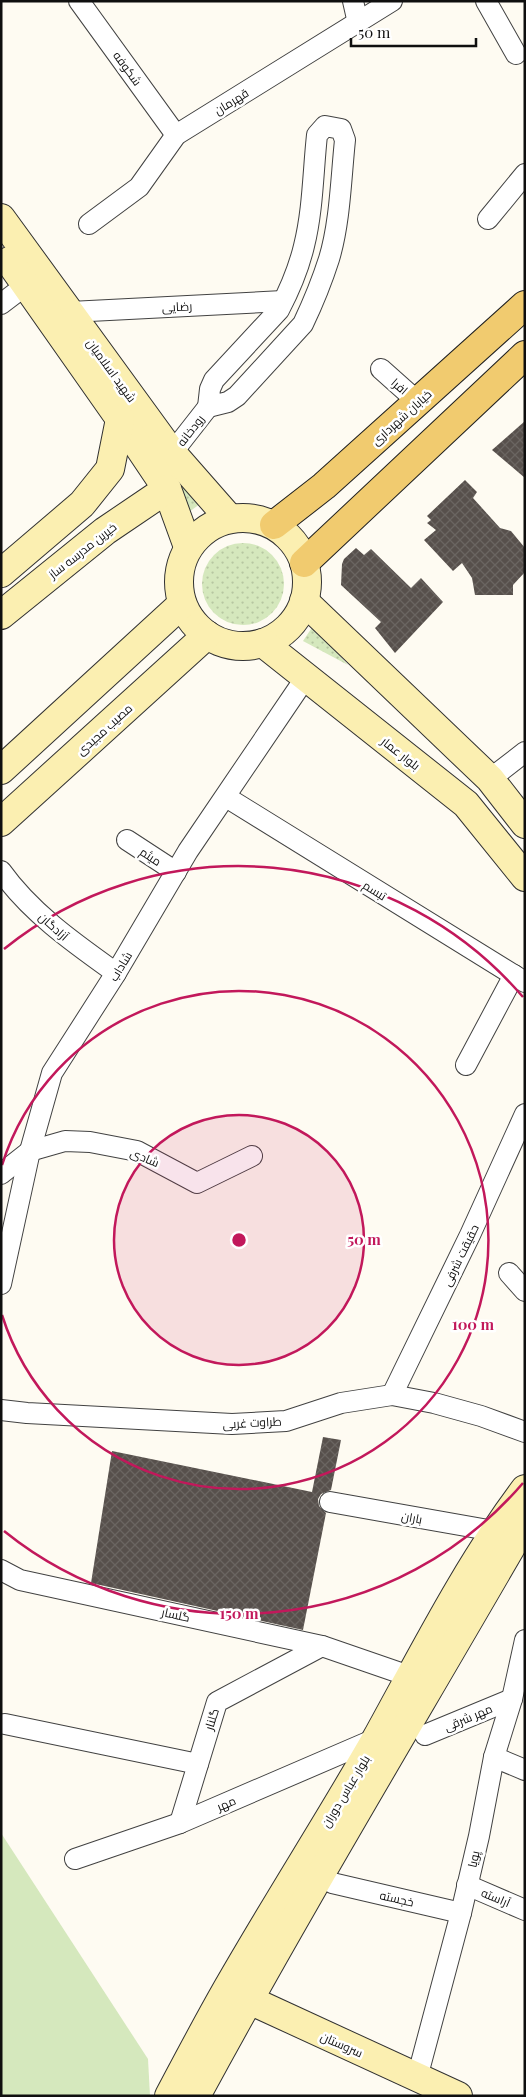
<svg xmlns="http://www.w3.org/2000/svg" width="526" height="2097" viewBox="0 0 526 2097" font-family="'Playfair Display',Cairo,serif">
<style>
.grass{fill:url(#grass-dots)}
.garden{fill:#d5e8bd}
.building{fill:url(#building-cross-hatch)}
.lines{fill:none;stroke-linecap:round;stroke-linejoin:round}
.street-casing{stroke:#424242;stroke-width:22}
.secondary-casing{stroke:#313131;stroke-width:30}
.primary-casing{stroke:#202020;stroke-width:30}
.street{stroke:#fff;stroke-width:20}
.secondary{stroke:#fbefb1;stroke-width:28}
.primary{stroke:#f1cb6f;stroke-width:28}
.ring{fill:none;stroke:#c2185b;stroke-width:2.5}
.labels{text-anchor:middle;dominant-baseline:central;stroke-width:5;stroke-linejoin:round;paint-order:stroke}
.street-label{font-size:12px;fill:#0f0f0f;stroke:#fff}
.centre{fill:#c2185b;stroke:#fff;stroke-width:2.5}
.ring-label{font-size:15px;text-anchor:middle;font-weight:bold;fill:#c2185b;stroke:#fff;stroke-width:5;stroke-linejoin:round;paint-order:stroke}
</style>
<defs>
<pattern id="grass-dots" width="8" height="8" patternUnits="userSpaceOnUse" patternTransform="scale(1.25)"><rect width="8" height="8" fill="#d5e8bd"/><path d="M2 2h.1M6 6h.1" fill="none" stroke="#b6c6a1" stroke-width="1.8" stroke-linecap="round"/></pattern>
<pattern id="building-cross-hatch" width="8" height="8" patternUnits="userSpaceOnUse" patternTransform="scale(1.25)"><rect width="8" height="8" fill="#57504c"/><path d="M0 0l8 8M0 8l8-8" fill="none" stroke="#6a6561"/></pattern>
</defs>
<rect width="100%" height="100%" fill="#fefbf2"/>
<g class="grass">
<polygon points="164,464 204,501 189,512"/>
<circle cx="243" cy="584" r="41"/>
<polygon points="313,626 348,665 303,641"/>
</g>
<polygon class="garden" points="1,1833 148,2059 150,2096 1,2096"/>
<g class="building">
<polygon points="525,421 525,478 492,450"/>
<polygon points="465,480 477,492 473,498 500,528 511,531 525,548 525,572 513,585 513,595 475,595 472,578 462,563 453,571 424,540 436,530 427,523 431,520 427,516"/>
<polygon points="356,548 364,555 371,549 411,588 421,578 443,602 395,653 375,628 381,622 341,585 342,564 344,559"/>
<polygon points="323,1437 341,1440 331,1490 321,1494 318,1499 319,1506 326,1513 303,1630 91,1583 112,1451 312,1492"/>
</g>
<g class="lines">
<g class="street-casing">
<g id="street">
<polyline points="79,1 176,135"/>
<polyline points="353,1 358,23"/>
<polyline points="486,1 516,54"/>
<path d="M325 126 341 129 345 140C341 178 340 223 329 259 322 281 313 303 303 324L237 396 228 402 208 407 210 389 214 380 279 310C289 291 299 267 304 246 313 210 313 172 317 135Z"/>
<polyline points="488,219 525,174"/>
<polyline points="89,224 139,187 176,135 392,1"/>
<polyline points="1,304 26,285"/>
<polyline points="70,312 283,301"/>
<polyline points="381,369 418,402"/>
<polyline points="172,453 208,407"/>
<polyline points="490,779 525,752"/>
<polyline points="226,797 525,982"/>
<polyline points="127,840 176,872"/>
<path d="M1 871C31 913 74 943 116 973"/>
<polyline points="466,1065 514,975"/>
<polyline points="1,1174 30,1151 65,1141 90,1142 137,1151 197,1183 252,1156"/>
<polyline points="509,1273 525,1291"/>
<polyline points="1,1284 30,1151 52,1073 116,973 188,851 306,677"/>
<polyline points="392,1395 470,1235 525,1114"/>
<polyline points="1,1410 27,1413 232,1424 286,1421 341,1403 392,1395 434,1403 481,1416 525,1432"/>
<polyline points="330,1502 494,1531"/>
<polyline points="1,1570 20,1580 322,1646 409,1676"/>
<polyline points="5,1724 198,1764"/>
<polyline points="425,1735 512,1699"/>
<polyline points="494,1757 525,1770"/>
<polyline points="180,1823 217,1702 322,1646"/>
<polyline points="75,1859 180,1823 375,1739"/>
<polyline points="332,1883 461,1913"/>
<polyline points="467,1885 525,1910"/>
<polyline points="417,2078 461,1913 479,1836 494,1757 512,1699 525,1640"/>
</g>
</g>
<g class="secondary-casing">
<g id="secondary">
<polyline points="1,218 172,453 229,518"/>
<polyline points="9,261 120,419 167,489 188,547"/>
<circle cx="243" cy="582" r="64"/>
<polyline points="1,573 82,504 110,469 120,419"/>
<polyline points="304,601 490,779 525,824"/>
<polyline points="1,615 105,531 167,489"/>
<polyline points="263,643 466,804 525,877"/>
<polyline points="1,770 182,604"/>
<polyline points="1,822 207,635"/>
<polyline points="232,1992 458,2096"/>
<path d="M169 2096C188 2060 207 2024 227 1989 275 1905 328 1823 376 1739 423 1654 467 1566 525 1489"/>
<path d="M196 2096C301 1902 415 1714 525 1523"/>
</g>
</g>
<g class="primary-casing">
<g id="primary">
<polyline points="274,525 324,486 525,305"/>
<polyline points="304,563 525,355"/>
</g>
</g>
<use href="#street" class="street"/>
<use href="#secondary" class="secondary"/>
<use href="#primary" class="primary"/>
</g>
<circle cx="239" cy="1240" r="125" fill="#c2185b" fill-opacity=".12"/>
<g class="ring">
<circle cx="239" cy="1240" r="125"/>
<path d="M2 1165A249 249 0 1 1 2 1315"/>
<path d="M523 1483A374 374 0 0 1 4 1531M4 949A374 374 0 0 1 523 997"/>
</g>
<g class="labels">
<g class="street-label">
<text transform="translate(128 68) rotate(54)">شکوفه</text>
<text transform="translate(231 101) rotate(-32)">قهرمان</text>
<text transform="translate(177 306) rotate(-3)">رضایی</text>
<text transform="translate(112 370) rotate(54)">شهید اسلامیان</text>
<text transform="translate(400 386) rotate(41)">افرا</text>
<text transform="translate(401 417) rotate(-42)">خیابان شهرداری</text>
<text transform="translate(190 430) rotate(-52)">رودخانه</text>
<text transform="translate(82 550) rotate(-38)">خیرین مدرسه ساز</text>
<text transform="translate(104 729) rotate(-42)">مصیب مجیدی</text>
<text transform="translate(401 753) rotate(38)">بلوار عمار</text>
<text transform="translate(151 856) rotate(33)">میثم</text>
<text transform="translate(375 890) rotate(32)">تبسم</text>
<text transform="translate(54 926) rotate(42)">آزادگان</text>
<text transform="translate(120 966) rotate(-59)">شاداب</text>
<text transform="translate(145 1157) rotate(23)">شادی</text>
<text transform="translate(460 1255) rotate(-64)">حقیقت شرفی</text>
<text transform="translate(252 1422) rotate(-3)">طراوت غربی</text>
<text transform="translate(412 1517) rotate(10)">باران</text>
<text transform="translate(176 1614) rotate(12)">گلسار</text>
<text transform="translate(468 1717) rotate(-23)">مهر شرقی</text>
<text transform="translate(211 1719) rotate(-73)">گلنار</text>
<text transform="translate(345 1791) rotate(-59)">بلوار عباس دوران</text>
<text transform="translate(226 1803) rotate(-23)">مهر</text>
<text transform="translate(473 1859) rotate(-77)">پویا</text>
<text transform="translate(496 1897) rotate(23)">آراسته</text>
<text transform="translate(397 1898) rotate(13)">خجسته</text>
<text transform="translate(342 2044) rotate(24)">سروستان</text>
</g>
</g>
<circle cx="239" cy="1240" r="8" class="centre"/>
<g class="ring-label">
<text x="364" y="1245">50 m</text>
<text x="473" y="1330">100 m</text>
<text x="239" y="1619">150 m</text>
</g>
<rect width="526" height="2097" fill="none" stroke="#0f0f0f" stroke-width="5"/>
<path d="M351 38v8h125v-8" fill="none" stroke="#0f0f0f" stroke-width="2.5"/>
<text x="358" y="38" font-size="15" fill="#0f0f0f" stroke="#ffffff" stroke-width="4" paint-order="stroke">50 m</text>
</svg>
